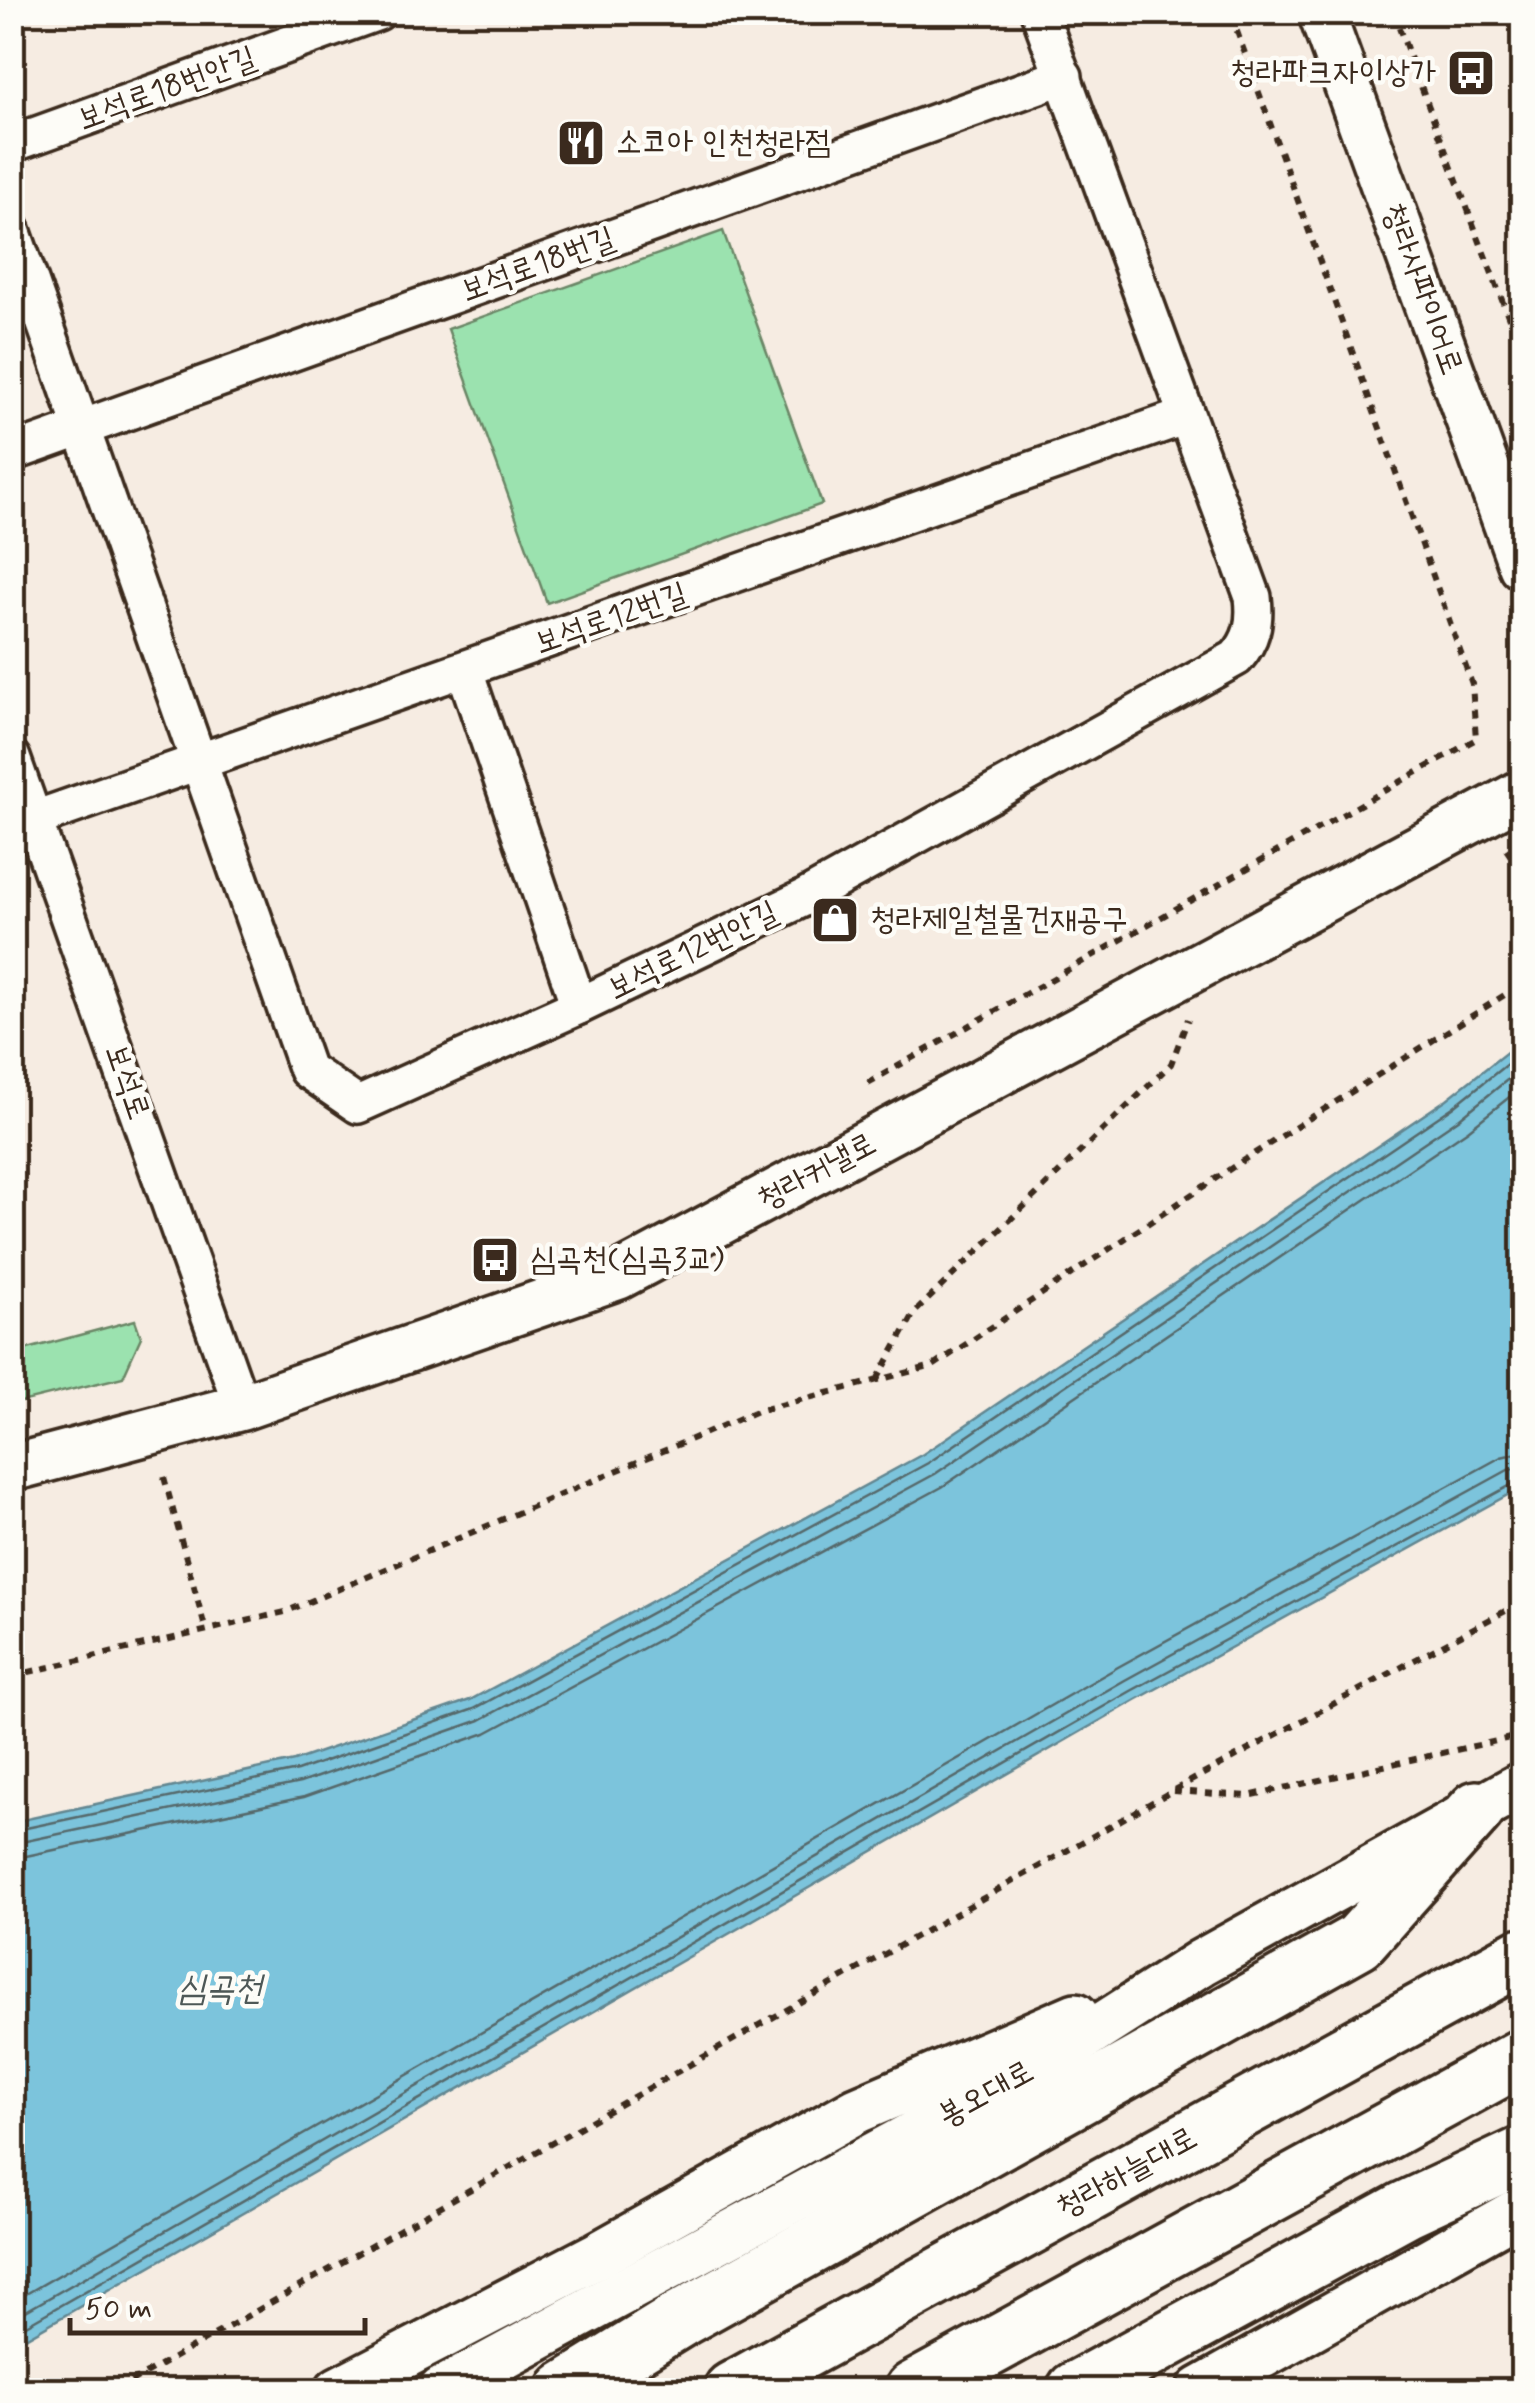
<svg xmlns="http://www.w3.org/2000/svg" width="1535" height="2403" viewBox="0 0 1535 2403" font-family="Mynerve,'Poor Story',sans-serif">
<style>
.green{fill:#9be2af;stroke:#6b8666;stroke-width:2.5}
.water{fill:#7cc4dc;stroke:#628690;stroke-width:2.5}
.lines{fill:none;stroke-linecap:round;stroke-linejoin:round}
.shore{stroke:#55686a;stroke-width:2.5}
.minor-casing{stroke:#3b2a1e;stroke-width:42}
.tertiary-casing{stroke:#3b2a1e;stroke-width:52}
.trunk-casing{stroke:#3b2a1e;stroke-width:62}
.path{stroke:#3b2a1e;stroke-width:6;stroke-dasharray:8 8;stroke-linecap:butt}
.minor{stroke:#fdfcf7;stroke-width:35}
.tertiary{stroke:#fdfcf7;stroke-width:45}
.trunk{stroke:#fdfcf7;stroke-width:55}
.labels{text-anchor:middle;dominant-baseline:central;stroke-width:9;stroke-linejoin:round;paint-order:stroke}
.poi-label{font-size:32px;fill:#3b2a1e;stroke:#fdfcf7;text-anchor:start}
.street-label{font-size:32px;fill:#3b2a1e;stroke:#fdfcf7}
.water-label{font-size:35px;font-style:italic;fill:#4e5857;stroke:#fdfcf7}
</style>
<rect width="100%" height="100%" fill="#f6ece2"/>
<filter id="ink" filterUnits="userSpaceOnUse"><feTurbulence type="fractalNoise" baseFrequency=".01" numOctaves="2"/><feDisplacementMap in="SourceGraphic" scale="20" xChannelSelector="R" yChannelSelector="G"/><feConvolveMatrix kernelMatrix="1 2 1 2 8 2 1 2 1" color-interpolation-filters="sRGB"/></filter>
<g filter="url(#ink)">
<g class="green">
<polygon points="723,231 822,504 547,603 448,329"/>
<polygon points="135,1320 141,1337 123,1377 13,1404 13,1353"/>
</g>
<polygon class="water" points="1522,1040 1522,1487 1136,1700 13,2345 13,1822 294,1761 470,1700 923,1454 1447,1099"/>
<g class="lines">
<g class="shore">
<polyline points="12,1831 297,1771 474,1709 928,1463 1453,1107 1522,1052"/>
<polyline points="12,1844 300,1783 480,1720 935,1474 1460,1118 1522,1068"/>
<polyline points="12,1859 304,1797 486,1733 942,1487 1468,1130 1522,1087"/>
<polyline points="12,2302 1118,1667 1501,1457 1522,1452"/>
<polyline points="12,2319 1125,1680 1508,1470 1522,1467"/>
<polyline points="12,2333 1131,1691 1522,1479"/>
</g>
<g class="minor-casing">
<g id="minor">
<polyline points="12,144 378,12"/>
<path d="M12 230 307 1070 358 1105 579 1006 804 898 1236 658C1252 640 1256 622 1253 597L1039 12"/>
<polyline points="12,453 1064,76"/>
<polyline points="465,671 579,1006"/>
<polyline points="12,758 242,1407"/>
<polyline points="12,827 1186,416"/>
</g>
</g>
<g class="tertiary-casing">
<g id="tertiary">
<polyline points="1321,12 1522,566"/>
<polyline points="12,1468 242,1407 619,1276 1522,793"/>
<polyline points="338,2390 598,2255 857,2110 1076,2016"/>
<polyline points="442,2390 1041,2065 1202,1962 1522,1785"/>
<polyline points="1200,2390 1522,2209"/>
</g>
</g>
<g class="trunk-casing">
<g id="trunk">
<polyline points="565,2390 682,2318 1359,1941 1477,1809"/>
<polyline points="732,2390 1522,1956"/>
<polyline points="913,2390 1522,2057"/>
<polyline points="1075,2390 1406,2209 1522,2155"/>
</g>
</g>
<g class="path">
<polyline points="1393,12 1522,353"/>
<polyline points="1506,849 1522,873"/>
<polyline points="868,1083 1476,739 1472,684 1230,12"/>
<polyline points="877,1380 915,1312 1171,1064 1188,1019"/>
<polyline points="164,1477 206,1631"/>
<polyline points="12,1676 285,1612 757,1411 933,1366 1239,1163 1522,984"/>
<polyline points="1173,1791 1248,1796 1510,1738 1522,1729"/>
<polyline points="117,2390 1172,1791 1522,1602"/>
</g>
<use href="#minor" class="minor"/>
<use href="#tertiary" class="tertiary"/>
<use href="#trunk" class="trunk"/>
</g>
</g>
<defs>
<g id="bus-square" transform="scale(2.5)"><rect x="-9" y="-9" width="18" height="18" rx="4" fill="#3b2a1e" stroke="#fdfcf7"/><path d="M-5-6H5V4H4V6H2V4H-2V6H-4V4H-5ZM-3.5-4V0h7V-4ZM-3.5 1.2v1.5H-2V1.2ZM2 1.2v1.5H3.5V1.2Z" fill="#fff"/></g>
<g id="restaurant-square" transform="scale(2.5)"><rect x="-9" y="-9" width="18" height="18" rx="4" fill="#3b2a1e" stroke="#fdfcf7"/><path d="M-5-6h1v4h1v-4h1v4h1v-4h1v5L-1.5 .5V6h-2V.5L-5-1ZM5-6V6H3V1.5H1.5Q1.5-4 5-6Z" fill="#fff"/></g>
<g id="shop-square" transform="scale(2.5)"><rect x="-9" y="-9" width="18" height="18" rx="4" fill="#3b2a1e" stroke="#fdfcf7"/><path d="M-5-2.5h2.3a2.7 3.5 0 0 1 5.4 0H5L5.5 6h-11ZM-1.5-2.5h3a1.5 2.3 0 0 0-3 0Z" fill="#fff"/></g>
</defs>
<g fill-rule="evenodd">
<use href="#bus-square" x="1471" y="73"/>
<use href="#restaurant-square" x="581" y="143"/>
<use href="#shop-square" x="835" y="920"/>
<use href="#bus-square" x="495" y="1260"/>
</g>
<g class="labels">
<g class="poi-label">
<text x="1436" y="73" text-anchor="end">청라파크자이상가</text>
<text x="616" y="143">소코아 인천청라점</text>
<text x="870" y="920">청라제일철물건재공구</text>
<text x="530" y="1260">심곡천(심곡3교)</text>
</g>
<g class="street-label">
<text transform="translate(167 89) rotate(-20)">보석로18번안길</text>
<text transform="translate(538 265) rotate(-20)">보석로18번길</text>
<text transform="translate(1422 289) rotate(70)">청라사파이어로</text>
<text transform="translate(611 619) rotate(-19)">보석로12번길</text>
<text transform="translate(693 951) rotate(-26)">보석로12번안길</text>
<text transform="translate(127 1082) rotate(71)">보석로</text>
<text transform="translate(817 1172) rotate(-28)">청라커낼로</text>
<text transform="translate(986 2094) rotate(-29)">봉오대로</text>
<text transform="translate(1127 2173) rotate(-29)">청라하늘대로</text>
</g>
<g class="water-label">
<text x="220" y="1989">심곡천</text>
</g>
</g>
<rect width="1535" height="2403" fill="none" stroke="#fdfcf7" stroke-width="50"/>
<rect x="25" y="25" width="1485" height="2353" fill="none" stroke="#3b2a1e" stroke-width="4" filter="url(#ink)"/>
<path d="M70 2318v15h295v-15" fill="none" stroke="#3b2a1e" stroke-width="5"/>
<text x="85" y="2318" font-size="30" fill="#3b2a1e" stroke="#fdfcf7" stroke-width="8" paint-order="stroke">50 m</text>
</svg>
